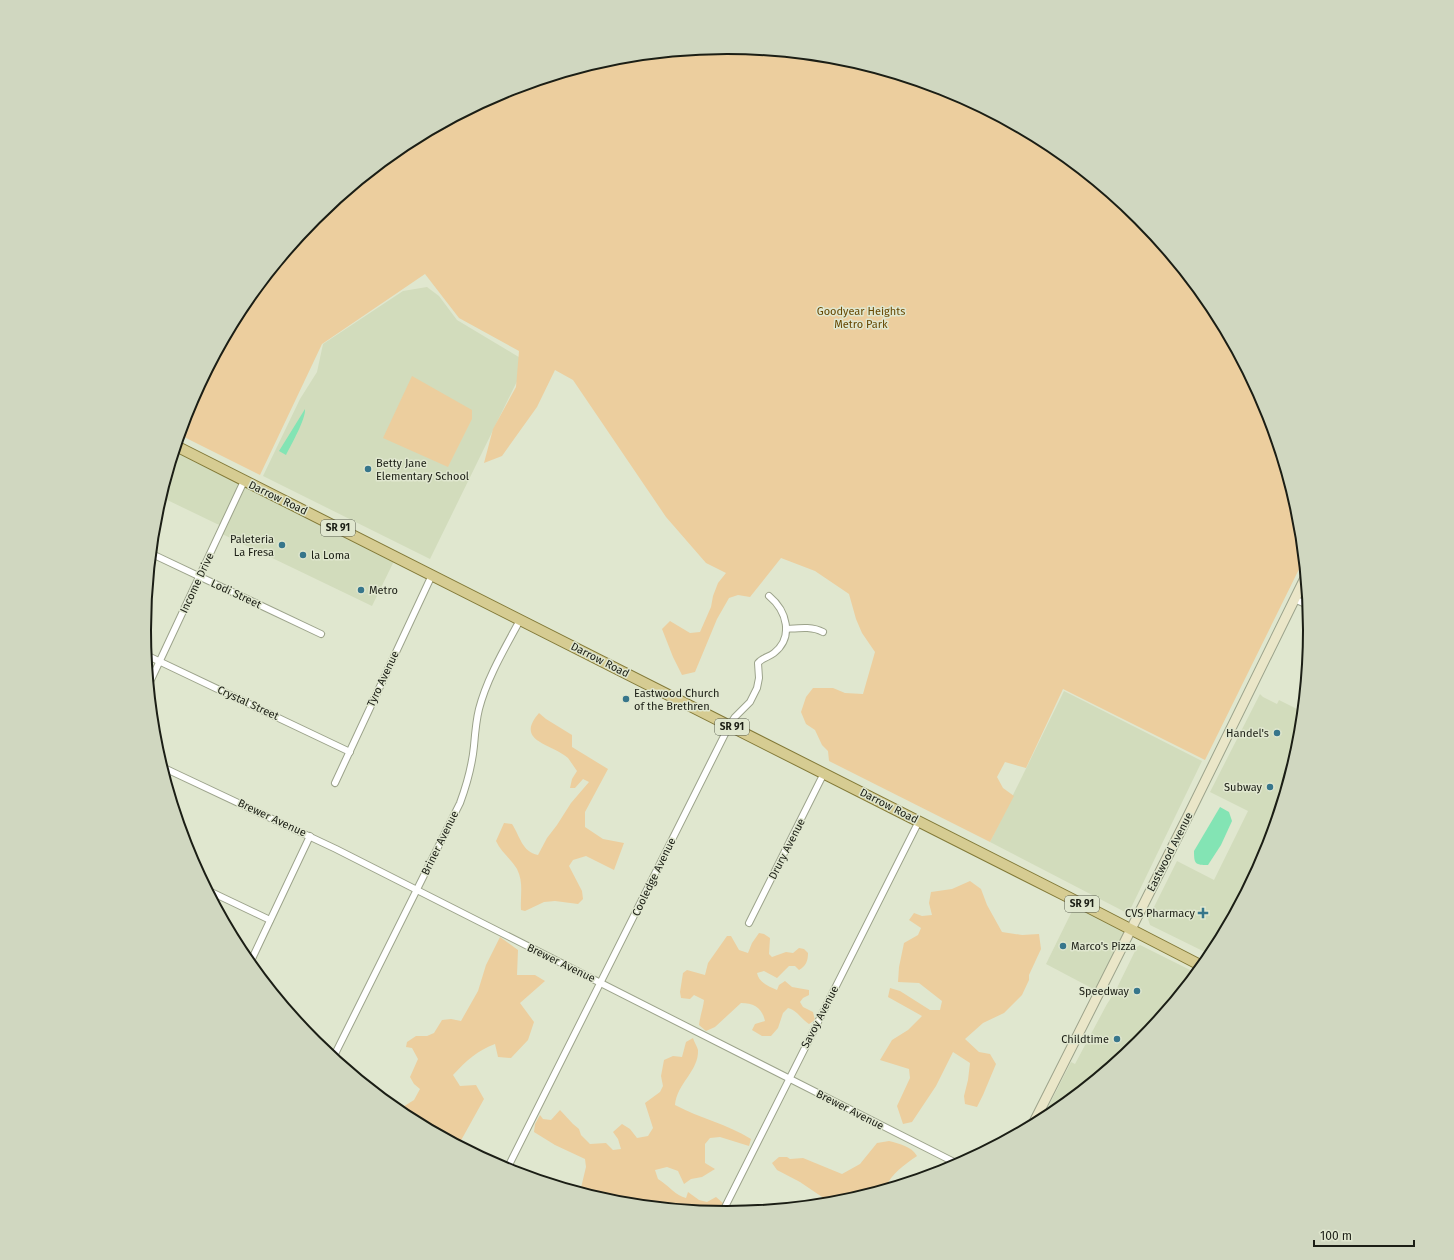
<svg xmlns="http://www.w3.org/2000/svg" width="1454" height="1260" viewBox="0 0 1454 1260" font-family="'Fira Sans',sans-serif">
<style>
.built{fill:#d2dcbc}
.green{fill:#ecce9e}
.water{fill:#83e4b4}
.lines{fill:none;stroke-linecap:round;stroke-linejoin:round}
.street-casing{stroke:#9ca38b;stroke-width:8}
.secondary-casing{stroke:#9ca38b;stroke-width:11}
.primary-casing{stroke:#827937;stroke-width:12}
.street{stroke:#fff;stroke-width:6}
.secondary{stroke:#eae6c8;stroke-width:9}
.primary{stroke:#d6cc92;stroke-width:10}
.poi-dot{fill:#37768b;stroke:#e0e7cf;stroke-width:1.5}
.labels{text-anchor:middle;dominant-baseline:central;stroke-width:3;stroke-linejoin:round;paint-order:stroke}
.shield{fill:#e0e7cf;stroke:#565a4d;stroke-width:1}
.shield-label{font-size:10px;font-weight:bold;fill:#1b1e15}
.park-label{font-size:11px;fill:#674802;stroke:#e0e7cf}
.poi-label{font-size:11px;fill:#1b1e15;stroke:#e0e7cf;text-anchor:end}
.street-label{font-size:11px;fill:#1b1e15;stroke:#e0e7cf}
.rim{fill:none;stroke:#1b1e15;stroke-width:2}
</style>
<rect width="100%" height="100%" fill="#e0e7cf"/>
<g class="built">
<polygon points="427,287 439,296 457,320 522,359 523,369 430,559 263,476 300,399 317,372 323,344 403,291"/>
<polygon points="176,446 396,557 372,606 220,533 224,526 217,524 161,497"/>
<polygon points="1064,691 1202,761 1130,910 1125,912 990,842"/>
<polygon points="1260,694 1263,697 1277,704 1279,700 1301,711 1299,715 1301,716 1299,744 1266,853 1211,955 1150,925 1148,919 1177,861 1214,880 1248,811 1210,792"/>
<polygon points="1077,901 1131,929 1099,992 1046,964"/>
<polygon points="1140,945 1196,973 1139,1042 1051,1115 1042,1119 1071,1062 1075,1064 1107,1004 1115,992 1137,947"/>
</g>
<g class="green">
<polygon points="727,47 841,58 950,91 1051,145 1139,218 1212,306 1266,407 1299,516 1303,561 1205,760 1063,689 1026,768 1005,762 997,777 1003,788 1014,796 990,842 829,761 828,751 822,745 815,730 806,724 801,712 806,697 813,688 833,688 845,693 863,694 875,652 862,633 856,619 849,594 815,571 781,558 750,597 738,595 729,598 717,619 695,672 682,675 673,657 662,629 670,621 690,633 700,632 711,607 713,596 718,583 726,573 706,563 666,517 573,380 555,370 537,407 502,456 484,463 493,429 516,387 519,351 459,318 425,274 322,344 260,475 180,435 188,407 242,306 315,218 403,145 504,91 613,58"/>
<polygon points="412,376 472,410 472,419 448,467 383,438"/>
<path d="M539 713 546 719 572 735V747L608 769 585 812V827L603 839 624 843 614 870 586 856 573 860 569 866 582 891 583 899 578 904 555 901 544 902 525 911 521 910C520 896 524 883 517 869 511 859 501 852 496 841L504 823 512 824C520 836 522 852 538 855L547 838 557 825 571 803 589 782 583 779 575 788H570L572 779 577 771C574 767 571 762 568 758 552 743 514 742 539 713Z"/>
<polygon points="970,881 981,889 987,905 1002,932 1022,935 1039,934 1041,949 1029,975 1029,980 1022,995 1004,1013 983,1023 965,1039 979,1052 990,1054 996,1064 983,1095 977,1107 965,1104 964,1096 968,1080 970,1063 953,1052 936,1086 912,1122 903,1124 897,1106 910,1078 909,1069 880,1060 892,1040 908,1030 922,1016 888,997 890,988 900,991 930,1010 940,1010 942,1001 919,983 898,982 899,967 904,943 918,935 921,928 909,920 914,913 922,916 932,915 929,903 931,892 952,889"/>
<path d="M759 933 764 934 770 938 769 954 772 957 786 952 793 953 799 948 804 949 808 953C808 961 806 966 799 970L795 966H789L777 978 764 971 757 973C759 983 769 986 777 990L779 985 785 981 792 987 809 990V995L803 998 800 1002 803 1007 813 1012 815 1020 809 1024C800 1018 798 1011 788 1008L783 1013 778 1028 771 1036H762L752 1030 755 1024 765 1021C762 1008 754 1003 741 1003L715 1027 706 1031 699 1025C700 1016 703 1009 704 1000L694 995 690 999 681 998 680 992 683 973 687 970 705 975 708 963 727 936H731L739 950 748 953 752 943Z"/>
<path d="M500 937 518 950 517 975H535L545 981 520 1003 534 1022 528 1040 511 1058 498 1057 495 1044C478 1050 466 1061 453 1075L460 1086 476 1085 484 1099 459 1144 403 1115 398 1110 414 1100 420 1089 414 1084 410 1077 418 1059 412 1048 406 1047 407 1042 416 1036H427L434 1033 442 1020 451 1019 461 1021 478 991 486 965Z"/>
<path d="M693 1038C694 1042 697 1046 698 1050 699 1071 677 1083 675 1105 699 1118 727 1124 751 1139L749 1146 720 1137 710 1138 705 1144V1163L715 1169 702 1177 691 1179 684 1184 678 1171 667 1167 655 1170 658 1179C668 1185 676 1196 686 1198L688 1192 699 1200 707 1202 716 1197 723 1203 719 1212 613 1202 580 1192 586 1167 585 1159 555 1145 534 1132 535 1124 540 1115 543 1119 551 1120 560 1110 573 1124 579 1129 581 1135 590 1144 606 1143 613 1150 621 1149 618 1139 613 1132 622 1124 630 1129 637 1138 648 1136 653 1128 645 1103 660 1092 663 1086 661 1076 664 1060 673 1056 682 1057 686 1042Z"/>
<path d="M889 1141C900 1144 911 1146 917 1156 904 1165 892 1173 885 1188L841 1202 831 1203 800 1182 777 1170 772 1163 779 1157H787L790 1159 803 1158 842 1174 860 1164 877 1143Z"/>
</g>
<g class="water">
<path d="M305 409C306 419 291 445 286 455L279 451Z"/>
<path d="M1220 807 1229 812 1232 821 1221 845 1208 865C1195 865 1194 864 1194 851Z"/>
</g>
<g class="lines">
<g class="street-casing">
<g id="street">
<polyline points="152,554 321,634"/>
<polyline points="1294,599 1308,605"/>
<path d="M786 629C799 628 812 626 823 632"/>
<polyline points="146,655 350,752"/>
<polyline points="149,684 244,481"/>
<polyline points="162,767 336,849 958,1164"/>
<polyline points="335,783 432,575"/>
<polyline points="209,891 270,920"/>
<polyline points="749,923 824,773"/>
<polyline points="250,963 310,836"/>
<path d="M333 1058 460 803C467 784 472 766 474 746 475 734 476 721 479 709 487 678 505 648 520 620"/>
<path d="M507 1169 729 726 735 717 750 702 757 688 759 678 758 663C762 658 769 657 774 653 794 637 787 611 769 596"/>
<polyline points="722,1213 919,821"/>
</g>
</g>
<g class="secondary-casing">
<polyline id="secondary" points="1033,1124 1187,818 1305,578"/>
</g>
<g class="primary-casing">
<polyline id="primary" points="176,446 1070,898 1202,966"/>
</g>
<use href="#street" class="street"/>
<use href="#secondary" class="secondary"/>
<use href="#primary" class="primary"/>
</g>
<g class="poi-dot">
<circle cx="368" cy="469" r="4"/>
<circle cx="282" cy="545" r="4"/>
<circle cx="303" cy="555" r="4"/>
<circle cx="361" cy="590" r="4"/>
<circle cx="626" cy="699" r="4"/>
<circle cx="1277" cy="733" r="4"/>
<circle cx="1270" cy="787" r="4"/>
<path d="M1201 907h4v4h4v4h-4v4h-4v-4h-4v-4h4z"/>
<circle cx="1063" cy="946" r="4"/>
<circle cx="1137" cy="991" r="4"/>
<circle cx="1117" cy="1039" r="4"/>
</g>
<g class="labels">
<g class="shield">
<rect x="321" y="520" width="34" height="16" rx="3"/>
<rect x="715" y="719" width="34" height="16" rx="3"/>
<rect x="1065" y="896" width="34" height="16" rx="3"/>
</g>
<g class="shield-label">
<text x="338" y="528">SR 91</text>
<text x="732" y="727">SR 91</text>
<text x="1082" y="904">SR 91</text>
</g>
<g class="park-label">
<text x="861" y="311">Goodyear Heights<tspan x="861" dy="13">Metro Park</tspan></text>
</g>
<g class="poi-label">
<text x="376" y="463" text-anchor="start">Betty Jane<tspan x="376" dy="13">Elementary School</tspan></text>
<text x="274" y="539">Paleteria<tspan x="274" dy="13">La Fresa</tspan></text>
<text x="311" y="555" text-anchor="start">la Loma</text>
<text x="369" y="590" text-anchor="start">Metro</text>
<text x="634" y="693" text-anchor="start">Eastwood Church<tspan x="634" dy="13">of the Brethren</tspan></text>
<text x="1269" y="733">Handel's</text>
<text x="1262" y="787">Subway</text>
<text x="1195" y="913">CVS Pharmacy</text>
<text x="1071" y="946" text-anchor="start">Marco's Pizza</text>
<text x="1129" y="991">Speedway</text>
<text x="1109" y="1039">Childtime</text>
</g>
<g class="street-label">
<text transform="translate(278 498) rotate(26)">Darrow Road</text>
<text transform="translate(197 583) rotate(-65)">Income Drive</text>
<text transform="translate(236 594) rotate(25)">Lodi Street</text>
<text transform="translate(600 660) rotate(27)">Darrow Road</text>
<text transform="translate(383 679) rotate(-65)">Tyro Avenue</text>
<text transform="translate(248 703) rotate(25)">Crystal Street</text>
<text transform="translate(889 806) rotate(27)">Darrow Road</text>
<text transform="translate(272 818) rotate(25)">Brewer Avenue</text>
<text transform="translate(440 843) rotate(-64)">Briner Avenue</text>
<text transform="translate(787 849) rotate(-63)">Drury Avenue</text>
<text transform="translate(1170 852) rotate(-63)">Eastwood Avenue</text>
<text transform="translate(654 877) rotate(-64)">Cooledge Avenue</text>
<text transform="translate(561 963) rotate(26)">Brewer Avenue</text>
<text transform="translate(820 1017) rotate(-63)">Savoy Avenue</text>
<text transform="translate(850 1110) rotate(27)">Brewer Avenue</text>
</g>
</g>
<path d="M0 0H1454V1260H0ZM151 630a576 576 0 1 1 1152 0a576 576 0 1 1-1152 0Z" fill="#d0d7c0" fill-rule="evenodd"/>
<path class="rim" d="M151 630a576 576 0 1 1 1152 0a576 576 0 1 1-1152 0Z"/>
<path d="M1314 1240v6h100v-6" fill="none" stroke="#1b1e15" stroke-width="2"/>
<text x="1320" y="1240" font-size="12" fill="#1b1e15" stroke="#e0e7cf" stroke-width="3" paint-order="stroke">100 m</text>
</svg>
